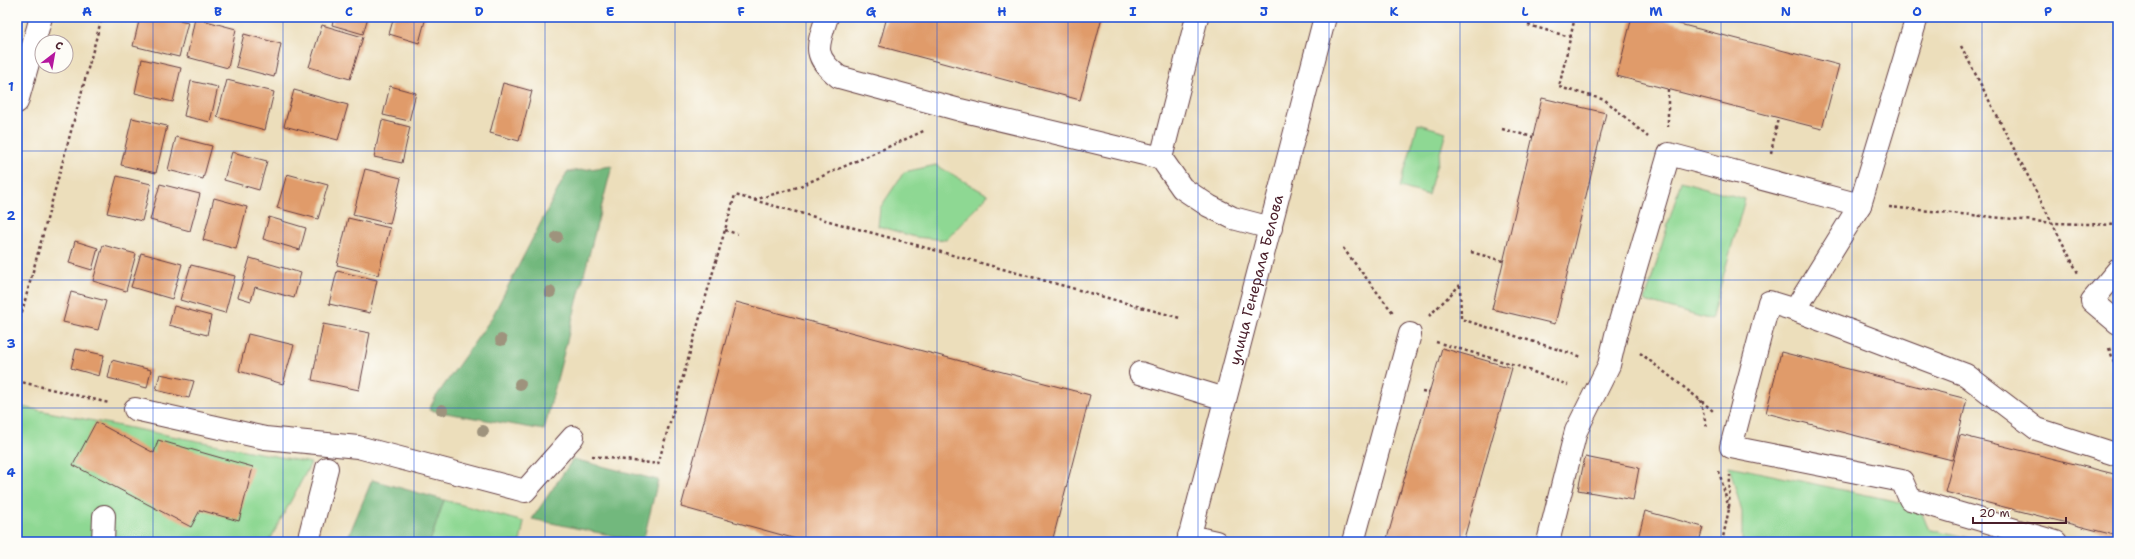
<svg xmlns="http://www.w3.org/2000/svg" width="2135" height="559" viewBox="0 0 2135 559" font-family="'Shantell Sans',sans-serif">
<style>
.green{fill:#8ed893;stroke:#6c7c5f}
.forest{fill:#72b87d;stroke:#5e6c54}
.building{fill:#e09b6b}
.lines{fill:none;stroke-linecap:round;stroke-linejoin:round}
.minor-casing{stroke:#623c41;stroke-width:24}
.major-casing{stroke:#623c41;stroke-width:24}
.path{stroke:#623c41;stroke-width:2.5;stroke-dasharray:3 3;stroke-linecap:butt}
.minor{stroke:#fff;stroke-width:22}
.major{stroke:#fff;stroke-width:22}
.tree{fill:#9e937d}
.grid{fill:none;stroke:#1d4ed8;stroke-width:1;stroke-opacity:0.55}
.labels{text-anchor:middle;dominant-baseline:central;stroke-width:4;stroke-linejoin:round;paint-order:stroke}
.street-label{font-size:15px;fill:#4a1f2b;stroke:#fdfcf7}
.neatline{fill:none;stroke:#1d4ed8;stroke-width:1.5}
.grid-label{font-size:13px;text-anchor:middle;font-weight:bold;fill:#1d4ed8}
</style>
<rect width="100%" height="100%" fill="#fdfcf7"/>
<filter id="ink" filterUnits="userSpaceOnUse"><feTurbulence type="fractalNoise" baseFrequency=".025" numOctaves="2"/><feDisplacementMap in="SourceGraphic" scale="8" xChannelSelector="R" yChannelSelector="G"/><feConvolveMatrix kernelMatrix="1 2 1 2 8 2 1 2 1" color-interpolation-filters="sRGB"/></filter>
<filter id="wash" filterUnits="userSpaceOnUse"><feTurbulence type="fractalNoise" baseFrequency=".012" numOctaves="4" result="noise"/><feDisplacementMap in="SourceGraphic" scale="16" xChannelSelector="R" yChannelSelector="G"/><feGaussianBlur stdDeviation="0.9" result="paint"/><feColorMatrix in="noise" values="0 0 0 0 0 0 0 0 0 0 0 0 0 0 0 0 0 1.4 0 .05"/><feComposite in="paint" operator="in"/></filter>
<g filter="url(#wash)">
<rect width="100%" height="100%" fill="#ecdebb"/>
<g class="green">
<polygon points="1418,124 1446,132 1428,195 1400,187"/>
<polygon points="936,165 988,195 946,240 915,237 878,226 880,208 904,172"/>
<polygon points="1681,181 1745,199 1711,320 1645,301"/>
<polygon points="17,406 311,463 269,542 17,542"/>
<polygon points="1729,466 1919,506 1928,528 1984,542 1742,542 1742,512"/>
<polygon points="444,500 524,522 520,542 430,542"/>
</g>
<g class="forest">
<polygon points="612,166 544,430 429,410 435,398 491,319 567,172"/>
<polygon points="573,459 658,480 643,542 532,519"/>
<polygon points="372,480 444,500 430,542 346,542"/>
</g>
<g id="blocks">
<g class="building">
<polygon points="140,17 166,17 188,22 179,57 133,46"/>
<polygon points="334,17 368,17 363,34 332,25"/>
<polygon points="394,17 426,17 419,43 389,34"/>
<polygon points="887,17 1102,17 1080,100 879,46"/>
<polygon points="1632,17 1652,17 1839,65 1822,129 1617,76"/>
<polygon points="195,18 236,29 228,68 187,57"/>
<polygon points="322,25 363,37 350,79 309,67"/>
<polygon points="244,34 281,44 274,77 236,67"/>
<polygon points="142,59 181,68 173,102 135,93"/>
<polygon points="227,80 274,92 265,130 217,117"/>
<polygon points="191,81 218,87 210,122 184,116"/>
<polygon points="503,83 532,91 519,141 490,133"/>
<polygon points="390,86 416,93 409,121 383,115"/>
<polygon points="294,90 348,105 338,140 284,126"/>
<polygon points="1542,98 1606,113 1555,324 1492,309"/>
<polygon points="132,118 167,126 156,173 121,165"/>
<polygon points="382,120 410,127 402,163 374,157"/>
<polygon points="176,137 212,146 203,179 168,170"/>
<polygon points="232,152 267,161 259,190 224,180"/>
<polygon points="365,169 401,178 390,224 353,215"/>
<polygon points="287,174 328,185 318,219 277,208"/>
<polygon points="117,176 151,184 142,221 107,213"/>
<polygon points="160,184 200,194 190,231 150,220"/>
<polygon points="214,198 247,207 236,249 203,240"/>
<polygon points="269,217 306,228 300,250 263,239"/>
<polygon points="348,218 390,228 378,275 337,265"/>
<polygon points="75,241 98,248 92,270 69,263"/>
<polygon points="103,245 136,254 126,291 93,281"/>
<polygon points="141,253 182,264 172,299 131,287"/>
<polygon points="250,258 301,273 294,298 255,287 251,301 238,297"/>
<polygon points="191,265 235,276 225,313 180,300"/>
<polygon points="337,271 377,280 370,313 329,304"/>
<polygon points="71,292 106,301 98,330 63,322"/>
<polygon points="736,302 1090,395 1052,542 807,542 681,507"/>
<polygon points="174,306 211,316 207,335 169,325"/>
<polygon points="323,324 370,333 359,390 312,380"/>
<polygon points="248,334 294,345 283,384 239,371"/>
<polygon points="1442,348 1512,368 1463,542 1386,542"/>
<polygon points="76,349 104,355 99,376 71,368"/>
<polygon points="1781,352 1967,399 1952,460 1766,413"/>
<polygon points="112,360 151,370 147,388 108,378"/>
<polygon points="160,374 194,381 189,398 156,390"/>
<polygon points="96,422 154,453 158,440 253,467 239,521 200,510 191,527 73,465"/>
<polygon points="1960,435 2118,475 2118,536 1945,492"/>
<polygon points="1585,457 1639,468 1633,500 1578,490"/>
<polygon points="1645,511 1703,527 1699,542 1637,542"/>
</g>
</g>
</g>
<g filter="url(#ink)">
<use href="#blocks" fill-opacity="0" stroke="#623c41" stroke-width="1"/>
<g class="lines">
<g class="minor-casing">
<g id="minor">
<path d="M827 17C817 47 812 56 839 77L960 110 1161 158 1182 188 1209 206 1233 218 1271 228"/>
<polyline points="1917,17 1860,205 1795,310 1966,375 2037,429 2118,455"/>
<polyline points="1161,158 1197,17"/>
<polyline points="2118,270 2092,301 2118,323"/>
<polyline points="1795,310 1769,302 1731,447 1902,481 1910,499 2056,542"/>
<polyline points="1140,373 1225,399"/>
<polyline points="135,409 265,438 358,447 525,491 573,437"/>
<polyline points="1189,536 1216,542"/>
<polyline points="103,542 104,516"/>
<polyline points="308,542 327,468"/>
<path id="s1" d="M1188 542 1325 17"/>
<polyline points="1353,542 1410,334"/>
<polyline points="1548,542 1576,431 1609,365 1616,335 1669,154 1860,205"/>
</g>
</g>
<g class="major-casing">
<polyline id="major" points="17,102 41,17"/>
</g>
<g class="path">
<polyline points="1575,17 1559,87 1605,100 1648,137"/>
<polyline points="1528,25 1570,37"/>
<polyline points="1961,46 2079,275"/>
<polyline points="1668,89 1668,127"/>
<polyline points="1502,129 1533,137"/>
<polyline points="1771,153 1778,118"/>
<polyline points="754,200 798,187 926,130"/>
<polyline points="1889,207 2054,223 2118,225"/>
<polyline points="725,230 737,234"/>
<polyline points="1343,248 1394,314"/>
<polyline points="1471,252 1503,261"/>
<polyline points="1460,285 1461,319 1582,357"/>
<polyline points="1429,316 1460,285"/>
<polyline points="17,330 102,17"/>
<polyline points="1436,342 1515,365 1568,385"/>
<polyline points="2109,348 2118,373"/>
<polyline points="1640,353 1699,399 1713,411"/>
<polyline points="17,381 109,403"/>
<polyline points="1422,392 1429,393"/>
<polyline points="1700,400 1707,428"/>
<polyline points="592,456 658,464 735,195 1180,318"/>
<polyline points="1719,471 1729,509"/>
<polyline points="1722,542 1729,509 1730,475"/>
</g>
<use href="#minor" class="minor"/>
<use href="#major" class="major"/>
</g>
<g class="tree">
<circle cx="557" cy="237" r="6"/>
<circle cx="550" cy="292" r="6"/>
<circle cx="501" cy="340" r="6"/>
<circle cx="520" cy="384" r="6"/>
<circle cx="442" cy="410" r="6"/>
<circle cx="483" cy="431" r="6"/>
</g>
</g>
<path class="grid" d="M153 17V542M283 17V542M414 17V542M545 17V542M675 17V542M806 17V542M937 17V542M1068 17V542M1198 17V542M1329 17V542M1460 17V542M1590 17V542M1721 17V542M1852 17V542M1982 17V542M17 151H2118M17 280H2118M17 408H2118"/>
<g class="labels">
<g class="street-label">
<text stroke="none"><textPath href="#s1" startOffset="271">улица Генерала Белова</textPath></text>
</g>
</g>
<rect width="2135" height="559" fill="none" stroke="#fdfcf7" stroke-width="44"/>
<g transform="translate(54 54) rotate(31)"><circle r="19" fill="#fdfcf7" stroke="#b5a4a5"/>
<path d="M0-3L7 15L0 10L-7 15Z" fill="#b5179e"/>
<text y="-6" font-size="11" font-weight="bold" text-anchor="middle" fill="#4a1f2b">С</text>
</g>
<path d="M1973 517v6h93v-6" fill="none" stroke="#4a1f2b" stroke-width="2"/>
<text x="1979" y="517" font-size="12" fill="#4a1f2b" stroke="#fdfcf7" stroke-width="3" paint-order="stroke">20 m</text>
<rect x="22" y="22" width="2091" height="515" class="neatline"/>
<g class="grid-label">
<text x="87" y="16">A</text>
<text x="218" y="16">B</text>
<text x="349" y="16">C</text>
<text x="479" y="16">D</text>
<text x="610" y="16">E</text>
<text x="741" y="16">F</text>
<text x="871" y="16">G</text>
<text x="1002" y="16">H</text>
<text x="1133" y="16">I</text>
<text x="1264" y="16">J</text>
<text x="1394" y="16">K</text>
<text x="1525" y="16">L</text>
<text x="1656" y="16">M</text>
<text x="1786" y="16">N</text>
<text x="1917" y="16">O</text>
<text x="2048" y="16">P</text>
<text x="11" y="91">1</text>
<text x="11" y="220">2</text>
<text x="11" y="348">3</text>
<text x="11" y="477">4</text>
</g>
</svg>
